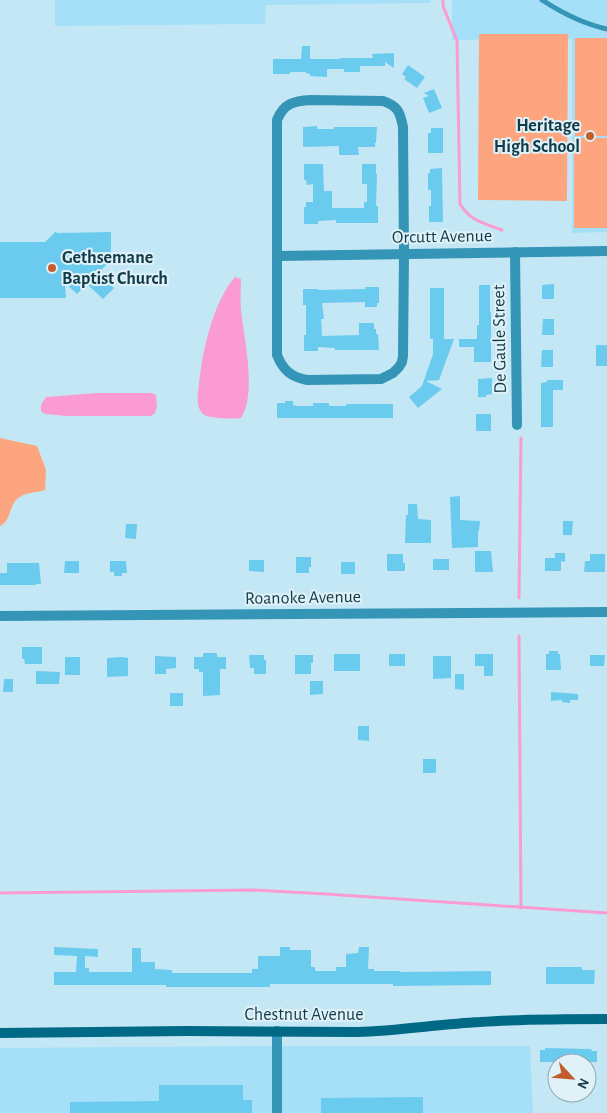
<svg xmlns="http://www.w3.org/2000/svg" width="607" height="1113" viewBox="0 0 607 1113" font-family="'Alegreya Sans',sans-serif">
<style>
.built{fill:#a5e0f8}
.green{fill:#fda57e}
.water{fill:#fa9bd2}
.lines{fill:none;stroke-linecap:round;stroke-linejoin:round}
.stream{stroke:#fa9bd2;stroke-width:3}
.building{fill:#6bcbef}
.service{stroke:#3495b6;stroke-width:5}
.minor{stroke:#3495b6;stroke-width:10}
.tertiary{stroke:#3495b6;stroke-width:10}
.secondary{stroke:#006985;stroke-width:10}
.poi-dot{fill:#c35e2c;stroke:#e0f1f8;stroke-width:2}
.labels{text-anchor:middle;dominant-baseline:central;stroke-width:4;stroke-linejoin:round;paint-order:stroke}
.poi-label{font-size:18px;font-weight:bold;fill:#113b49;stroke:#e0f1f8;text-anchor:end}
.street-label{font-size:18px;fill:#113b49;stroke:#e0f1f8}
</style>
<rect width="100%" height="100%" fill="#c4e7f5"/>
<g class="built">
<polygon points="55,0 431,0 431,3 266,5 265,24 55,26"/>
<polygon points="452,0 607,0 607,232 572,233 572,39 452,40"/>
<polygon points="266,1046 530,1046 533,1113 0,1113 0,1048"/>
</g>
<g class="green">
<polygon points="479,34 568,34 567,201 478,200"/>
<rect x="575" y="38" width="32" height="98"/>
<rect x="574" y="138" width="33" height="90"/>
<path d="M0 438 37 446 46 470 45 490C36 493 25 492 17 499 9 506 11 521 0 526Z"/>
</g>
<g class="water">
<path d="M235 277 241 279C241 289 240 300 241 310 244 339 257 393 241 418 233 419 209 419 203 414 195 406 198 394 199 384 202 352 213 302 235 277Z"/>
<polygon points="97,393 151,393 156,395 157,407 155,413 151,416 67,416 45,414 41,411 41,405 46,397"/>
</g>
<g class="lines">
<g class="stream">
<path d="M443 0V6L457 41 460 204C470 221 484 223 502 230"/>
<polyline points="519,598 521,438"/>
<polyline points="519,636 521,908"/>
<polyline points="0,893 252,890 326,894 607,913"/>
</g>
</g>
<g class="building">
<polygon points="302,46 310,46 310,59 340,59 340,58 373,58 372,54 394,53 394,68 385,62 385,66 360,66 360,72 344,72 344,69 327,69 327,77 310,76 310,74 306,73 306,72 290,72 290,74 273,74 273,59 301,59"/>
<polygon points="408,65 425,77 417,88 404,79 406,77 402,74"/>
<polygon points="434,89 442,108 429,113 423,98 429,96 424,93"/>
<polygon points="317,126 317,129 334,129 334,127 377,127 376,143 375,143 375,147 358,147 359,155 339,155 339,146 303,147 303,127"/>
<polygon points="431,128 443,128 443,153 428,153 428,133 431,133"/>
<polygon points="304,164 323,164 324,191 332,191 332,208 364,208 364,202 367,202 367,184 362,184 362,164 376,164 376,174 377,174 376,206 378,206 378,223 336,223 336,220 318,221 318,224 304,224 304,207 306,207 306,202 313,202 313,184 307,185 306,180 304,180"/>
<polygon points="442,168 443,222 429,222 429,206 431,206 431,190 428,190 428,173 430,173 430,169"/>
<polygon points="56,231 57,233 111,232 111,252 94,252 108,263 98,273 114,288 103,299 87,284 77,294 65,283 66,298 0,298 0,242 45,242"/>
<polygon points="554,284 554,299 542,299 542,285"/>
<polygon points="479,285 490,285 490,312 491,312 491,362 474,362 474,347 459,347 459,339 477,339 477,325 479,325"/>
<polygon points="365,287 379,287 379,303 377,303 377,307 365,307 365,302 322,303 324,319 321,319 322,336 359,335 359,323 374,323 374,329 376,329 376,334 378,334 379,350 335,350 335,348 318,347 318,351 304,351 304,335 306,335 306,305 303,305 303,289 318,289 318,290 365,289"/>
<polygon points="430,288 444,288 444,339 454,339 439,380 426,381 442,389 418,408 409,397 422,386 433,354 433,339 430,339"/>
<polygon points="543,319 554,319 554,335 542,335"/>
<rect x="596" y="345" width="11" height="21"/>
<polygon points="542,350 553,350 553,367 541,367"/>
<polygon points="492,378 492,394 486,395 486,397 478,397 478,379"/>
<polygon points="547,380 563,380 563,390 553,390 553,427 541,427 541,383 547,382"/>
<polygon points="285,401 293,401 293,405 297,406 313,406 313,403 329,403 329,406 346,406 346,404 393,404 393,418 277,418 277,403 285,403"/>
<rect x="476" y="414" width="15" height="17"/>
<polygon points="460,496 460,520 480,521 479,531 478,531 478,547 452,548 450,497"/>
<polygon points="408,504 417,504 418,519 431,520 431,543 405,543 406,515 408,515"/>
<polygon points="563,521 573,521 572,535 563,535"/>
<polygon points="126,524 137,524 136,539 125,538"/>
<polygon points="475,551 491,551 493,572 475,572"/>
<polygon points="555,553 565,553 565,562 561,561 561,571 545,571 545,558 555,558"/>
<polygon points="387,554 403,554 403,563 405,563 405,571 387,571"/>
<polygon points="590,554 605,554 605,572 584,572 585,561 590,561"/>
<polygon points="296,557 311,557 311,567 309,567 309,573 296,573"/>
<rect x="433" y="559" width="16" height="11"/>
<polygon points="249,560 264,560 264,572 249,571"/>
<polygon points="65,561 79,561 79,573 64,573"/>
<polygon points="110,561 126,561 127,573 122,573 122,576 114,576 114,572 110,572"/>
<rect x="341" y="562" width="14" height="12"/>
<polygon points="7,563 39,563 41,584 36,584 36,585 0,585 0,573 7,573"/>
<polygon points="22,647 42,647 42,664 25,664 24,659 22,659"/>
<polygon points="549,651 558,651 558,654 560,654 561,670 546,670 546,654 549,654"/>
<polygon points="203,653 217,653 217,657 226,657 226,669 220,669 220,695 203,696 203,672 199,672 199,669 194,669 194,657 203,657"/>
<rect x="334" y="654" width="26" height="17"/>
<rect x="389" y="654" width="16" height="12"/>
<polygon points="475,654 493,654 493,676 484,676 484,666 475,666"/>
<polygon points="249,655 264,655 264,660 266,660 266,674 254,674 254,668 250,668"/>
<polygon points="295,655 313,655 313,663 311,663 311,674 295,674"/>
<polygon points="590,655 605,655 604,666 590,666"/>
<polygon points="155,656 176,657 176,668 166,669 166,674 155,674"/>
<polygon points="433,656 451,656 451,678 433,679"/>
<rect x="65" y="657" width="15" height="18"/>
<polygon points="122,657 128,658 128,676 107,677 107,658"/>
<polygon points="36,671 60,672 59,684 36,684"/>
<polygon points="455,674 464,674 464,690 455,689"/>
<polygon points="4,679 13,679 13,692 3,692"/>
<polygon points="310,681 323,681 323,694 310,695"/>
<polygon points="551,692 578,694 578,700 570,700 570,703 562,702 562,700 551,701"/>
<rect x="170" y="693" width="13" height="13"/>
<polygon points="358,726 369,726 369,741 358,740"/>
<rect x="423" y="759" width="13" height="14"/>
<polygon points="54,947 98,949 98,957 85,956 85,968 89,968 89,972 132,972 132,948 141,948 141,962 155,962 155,969 172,970 172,973 252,973 252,969 258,969 258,956 280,956 280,947 290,947 290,950 311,950 311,967 315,967 315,971 336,971 336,967 346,967 346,954 358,953 359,947 369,947 368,969 374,969 374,971 400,971 400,972 491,971 491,985 393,986 393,984 270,984 270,987 166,987 166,985 54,985 54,972 76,972 77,956 54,955"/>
<polygon points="546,967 582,967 582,970 595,970 594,984 546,984"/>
<polygon points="545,1048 591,1049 592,1051 597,1051 597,1062 540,1062 540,1050 545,1050"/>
<polygon points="159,1085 243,1085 243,1100 252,1100 252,1113 70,1113 70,1102 159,1101"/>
<polygon points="423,1097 423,1113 321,1113 321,1098"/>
</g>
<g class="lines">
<path class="service" d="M542 0C562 13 583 24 607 29"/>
<g class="minor">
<path d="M311 100 383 101C398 106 400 112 403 127L404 253 403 356 402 362 399 367 393 373 381 379 307 380C291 377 283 370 277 355V120C284 103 294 101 311 100Z"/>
<polyline points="515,252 517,425"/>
<polyline points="278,256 607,251"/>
<polyline points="277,1113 277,1031"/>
</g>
<polyline class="tertiary" points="0,616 607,612"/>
<path class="secondary" d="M0 1033 187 1031 357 1032C399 1031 439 1024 480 1022 522 1019 565 1019 607 1019"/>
</g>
<g class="poi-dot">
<circle cx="590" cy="136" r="5"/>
<circle cx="52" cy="268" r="5"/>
</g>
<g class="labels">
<g class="poi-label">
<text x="580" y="126">Heritage<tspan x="580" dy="21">High School</tspan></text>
<text x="62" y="258" text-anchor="start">Gethsemane<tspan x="62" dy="21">Baptist Church</tspan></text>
</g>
<g class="street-label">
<text transform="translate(442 237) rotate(-1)">Orcutt Avenue</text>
<text transform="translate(500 339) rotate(-91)">De Gaule Street</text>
<text transform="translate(303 598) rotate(-1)">Roanoke Avenue</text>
<text x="304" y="1015">Chestnut Avenue</text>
</g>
</g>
<g transform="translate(572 1078) rotate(116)"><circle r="24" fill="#e0f1f8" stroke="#8da8b2"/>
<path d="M0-4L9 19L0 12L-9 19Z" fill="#c35e2c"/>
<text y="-8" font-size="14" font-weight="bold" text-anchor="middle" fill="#113b49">N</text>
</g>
</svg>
